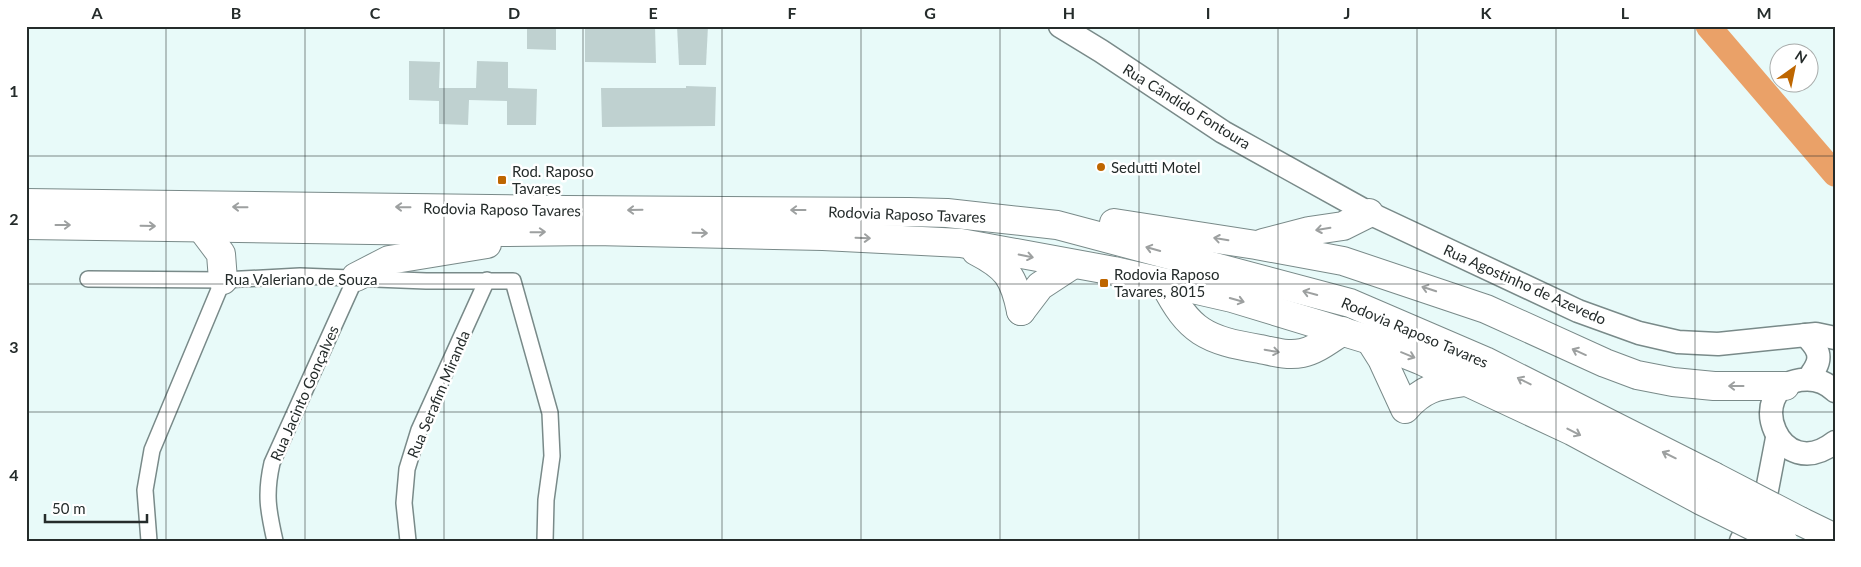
<svg xmlns="http://www.w3.org/2000/svg" width="1861" height="567" viewBox="0 0 1861 567" font-family="Lato,sans-serif">
<style>
.lines{fill:none;stroke-linecap:round;stroke-linejoin:round}
.river{stroke:#eaa168;stroke-width:25}
.building{fill:#bfd1d0}
.minor-casing{stroke:#798a89;stroke-width:18}
.secondary-casing{stroke:#798a89;stroke-width:25}
.motorway-casing{stroke:#798a89;stroke-width:30}
.minor{stroke:#fff;stroke-width:15}
.secondary{stroke:#fff;stroke-width:22}
.motorway{stroke:#fff;stroke-width:28}
.motorway-bridge-casing{stroke:#798a89;stroke-width:30;stroke-linecap:butt}
.motorway-bridge{stroke:#fff;stroke-width:28}
.oneway{stroke:#9da0a0}
.grid{fill:none;stroke:#252c2b;stroke-width:1;stroke-opacity:0.55}
.poi-dot{fill:#be6600;stroke:#fff;stroke-width:2}
.labels{text-anchor:middle;dominant-baseline:central;stroke-width:5;stroke-linejoin:round;paint-order:stroke}
.street-label{font-size:15px;fill:#252c2b;stroke:#fff}
.poi-label{font-size:15px;fill:#252c2b;stroke:#fff;text-anchor:start}
.neatline{fill:none;stroke:#252c2b;stroke-width:2}
.grid-label{font-size:16px;text-anchor:middle;font-weight:bold;fill:#252c2b}
</style>
<rect width="100%" height="100%" fill="#e8faf9"/>
<g class="lines">
<polyline class="river" points="1708,26 1835,174"/>
</g>
<g class="building">
<polygon points="527,26 556,26 556,50 527,49"/>
<polygon points="585,26 655,26 656,63 585,62"/>
<polygon points="677,26 708,26 706,65 679,65"/>
<polygon points="409,61 440,62 439,88 476,88 477,61 508,62 508,88 537,89 536,125 507,125 507,101 469,100 468,125 439,124 439,101 409,100"/>
<polygon points="686,86 716,87 715,126 602,127 601,88 686,88"/>
</g>
<g class="lines">
<g class="minor-casing">
<g id="minor">
<polyline points="88,279 223,280 300,276 426,281 513,281 550,413 552,456 546,500 545,541"/>
<polyline points="149,541 145,490 152,450 223,280"/>
<path d="M275 541C268 510 265 494 272 463L356 277"/>
<polyline points="408,541 404,503 407,469 419,430 487,280"/>
</g>
</g>
<g class="secondary-casing">
<g id="secondary">
<polyline points="1060,26 1101,51 1223,132 1369,213 1578,311 1639,333 1678,342 1718,344 1816,334 1835,338"/>
<path d="M1805 335C1818 348 1824 357 1812 373"/>
<path d="M1835 391C1825 381 1813 378 1800 380 1743 389 1779 486 1835 442"/>
<polyline points="1741,541 1767,490 1777,438"/>
</g>
</g>
<g class="motorway-casing">
<g id="motorway">
<polyline points="26,203 567,210 909,212 947,213 1057,225 1350,303 1485,361 1713,476"/>
<polyline points="1114,223 1256,245 1343,261 1486,309 1605,363 1637,375 1673,382 1714,386 1785,386"/>
<polyline points="26,225 504,232 594,231 823,236 961,243 1114,271 1232,298 1370,340 1420,360 1572,431 1702,501"/>
<polyline points="200,226 221,254 223,280"/>
<polyline points="1263,243 1309,231 1343,226 1369,213"/>
<path d="M976 251C1007 267 1014 277 1021 311"/>
<polyline points="356,277 389,260 487,244"/>
<path d="M1164 283C1189 332 1206 340 1260 349 1274 352 1288 356 1302 353 1317 350 1330 339 1343 331"/>
<polyline points="1021,311 1040,286 1072,265"/>
<path d="M1370 340 1382 359 1405 409C1424 387 1437 386 1465 382"/>
<polyline points="1800,521 1835,538"/>
</g>
</g>
<use href="#minor" class="minor"/>
<use href="#secondary" class="secondary"/>
<use href="#motorway" class="motorway"/>
<g class="motorway-bridge-casing">
<g id="motorway-bridge">
<polyline points="1713,476 1800,521"/>
<polyline points="1702,501 1783,541"/>
</g>
</g>
<use href="#motorway-bridge" class="motorway-bridge"/>
</g>
<defs><path id="oneway-shaft" d="M-6 0H5M1.5-3L5.5 0L1.5 3" fill="none" stroke-width="1.6" stroke-linecap="round" stroke-linejoin="round" transform="scale(1.25)"/></defs>
<g class="oneway">
<use href="#oneway-shaft" transform="translate(240 207) rotate(-179)"/>
<use href="#oneway-shaft" transform="translate(403 207) rotate(-179)"/>
<use href="#oneway-shaft" transform="translate(635 210) rotate(179)"/>
<use href="#oneway-shaft" transform="translate(798 210) rotate(-180)"/>
<use href="#oneway-shaft" transform="translate(63 225)"/>
<use href="#oneway-shaft" transform="translate(148 226) rotate(1)"/>
<use href="#oneway-shaft" transform="translate(1323 229) rotate(171)"/>
<use href="#oneway-shaft" transform="translate(538 232) rotate(-1)"/>
<use href="#oneway-shaft" transform="translate(700 233) rotate(1)"/>
<use href="#oneway-shaft" transform="translate(863 238) rotate(2)"/>
<use href="#oneway-shaft" transform="translate(1221 239) rotate(-171)"/>
<use href="#oneway-shaft" transform="translate(1153 249) rotate(-164)"/>
<use href="#oneway-shaft" transform="translate(1026 256) rotate(11)"/>
<use href="#oneway-shaft" transform="translate(1429 289) rotate(-162)"/>
<use href="#oneway-shaft" transform="translate(1310 293) rotate(-165)"/>
<use href="#oneway-shaft" transform="translate(1237 300) rotate(16)"/>
<use href="#oneway-shaft" transform="translate(1272 351) rotate(10)"/>
<use href="#oneway-shaft" transform="translate(1579 352) rotate(-156)"/>
<use href="#oneway-shaft" transform="translate(1408 355) rotate(22)"/>
<use href="#oneway-shaft" transform="translate(1524 381) rotate(-153)"/>
<use href="#oneway-shaft" transform="translate(1736 386) rotate(180)"/>
<use href="#oneway-shaft" transform="translate(1574 432) rotate(27)"/>
<use href="#oneway-shaft" transform="translate(1669 455) rotate(-154)"/>
</g>
<path class="grid" d="M166 26V541M305 26V541M444 26V541M583 26V541M722 26V541M861 26V541M1000 26V541M1139 26V541M1278 26V541M1417 26V541M1556 26V541M1695 26V541M26 156H1835M26 284H1835M26 412H1835"/>
<g class="poi-dot">
<circle cx="1101" cy="167" r="5"/>
<rect x="497" y="175" width="10" height="10" rx="2.5"/>
<rect x="1099" y="278" width="10" height="10" rx="2.5"/>
</g>
<g class="labels">
<g class="street-label">
<text transform="translate(1187 106) rotate(32)">Rua Cândido Fontoura</text>
<text transform="translate(502 209) rotate(1)">Rodovia Raposo Tavares</text>
<text transform="translate(907 214) rotate(2)">Rodovia Raposo Tavares</text>
<text x="301" y="279">Rua Valeriano de Souza</text>
<text transform="translate(1525 284) rotate(24)">Rua Agostinho de Azevedo</text>
<text transform="translate(1415 332) rotate(23)">Rodovia Raposo Tavares</text>
<text transform="translate(304 393) rotate(-66)">Rua Jacinto Gonçalves</text>
<text transform="translate(438 394) rotate(-67)">Rua Serafim Miranda</text>
</g>
<g class="poi-label">
<text x="1111" y="167">Sedutti Motel</text>
<text x="512" y="171">Rod. Raposo<tspan x="512" dy="17">Tavares</tspan></text>
<text x="1114" y="274">Rodovia Raposo<tspan x="1114" dy="17">Tavares, 8015</tspan></text>
</g>
</g>
<rect width="1861" height="567" fill="none" stroke="#ffffff" stroke-width="55"/>
<g transform="translate(1794 68) rotate(33)"><circle r="24" fill="#ffffff" stroke="#a8abaa"/>
<path d="M0-4L9 19L0 12L-9 19Z" fill="#be6600"/>
<text y="-8" font-size="14" font-weight="bold" text-anchor="middle" fill="#252c2b">N</text>
</g>
<path d="M45 514v8h102v-8" fill="none" stroke="#252c2b" stroke-width="2.5"/>
<text x="52" y="514" font-size="15" fill="#252c2b" stroke="#ffffff" stroke-width="4" paint-order="stroke">50 m</text>
<rect x="28" y="28" width="1806" height="512" class="neatline"/>
<g class="grid-label">
<text x="97" y="19">A</text>
<text x="236" y="19">B</text>
<text x="375" y="19">C</text>
<text x="514" y="19">D</text>
<text x="653" y="19">E</text>
<text x="792" y="19">F</text>
<text x="930" y="19">G</text>
<text x="1069" y="19">H</text>
<text x="1208" y="19">I</text>
<text x="1347" y="19">J</text>
<text x="1486" y="19">K</text>
<text x="1625" y="19">L</text>
<text x="1764" y="19">M</text>
<text x="14" y="97">1</text>
<text x="14" y="225">2</text>
<text x="14" y="353">3</text>
<text x="14" y="481">4</text>
</g>
</svg>
